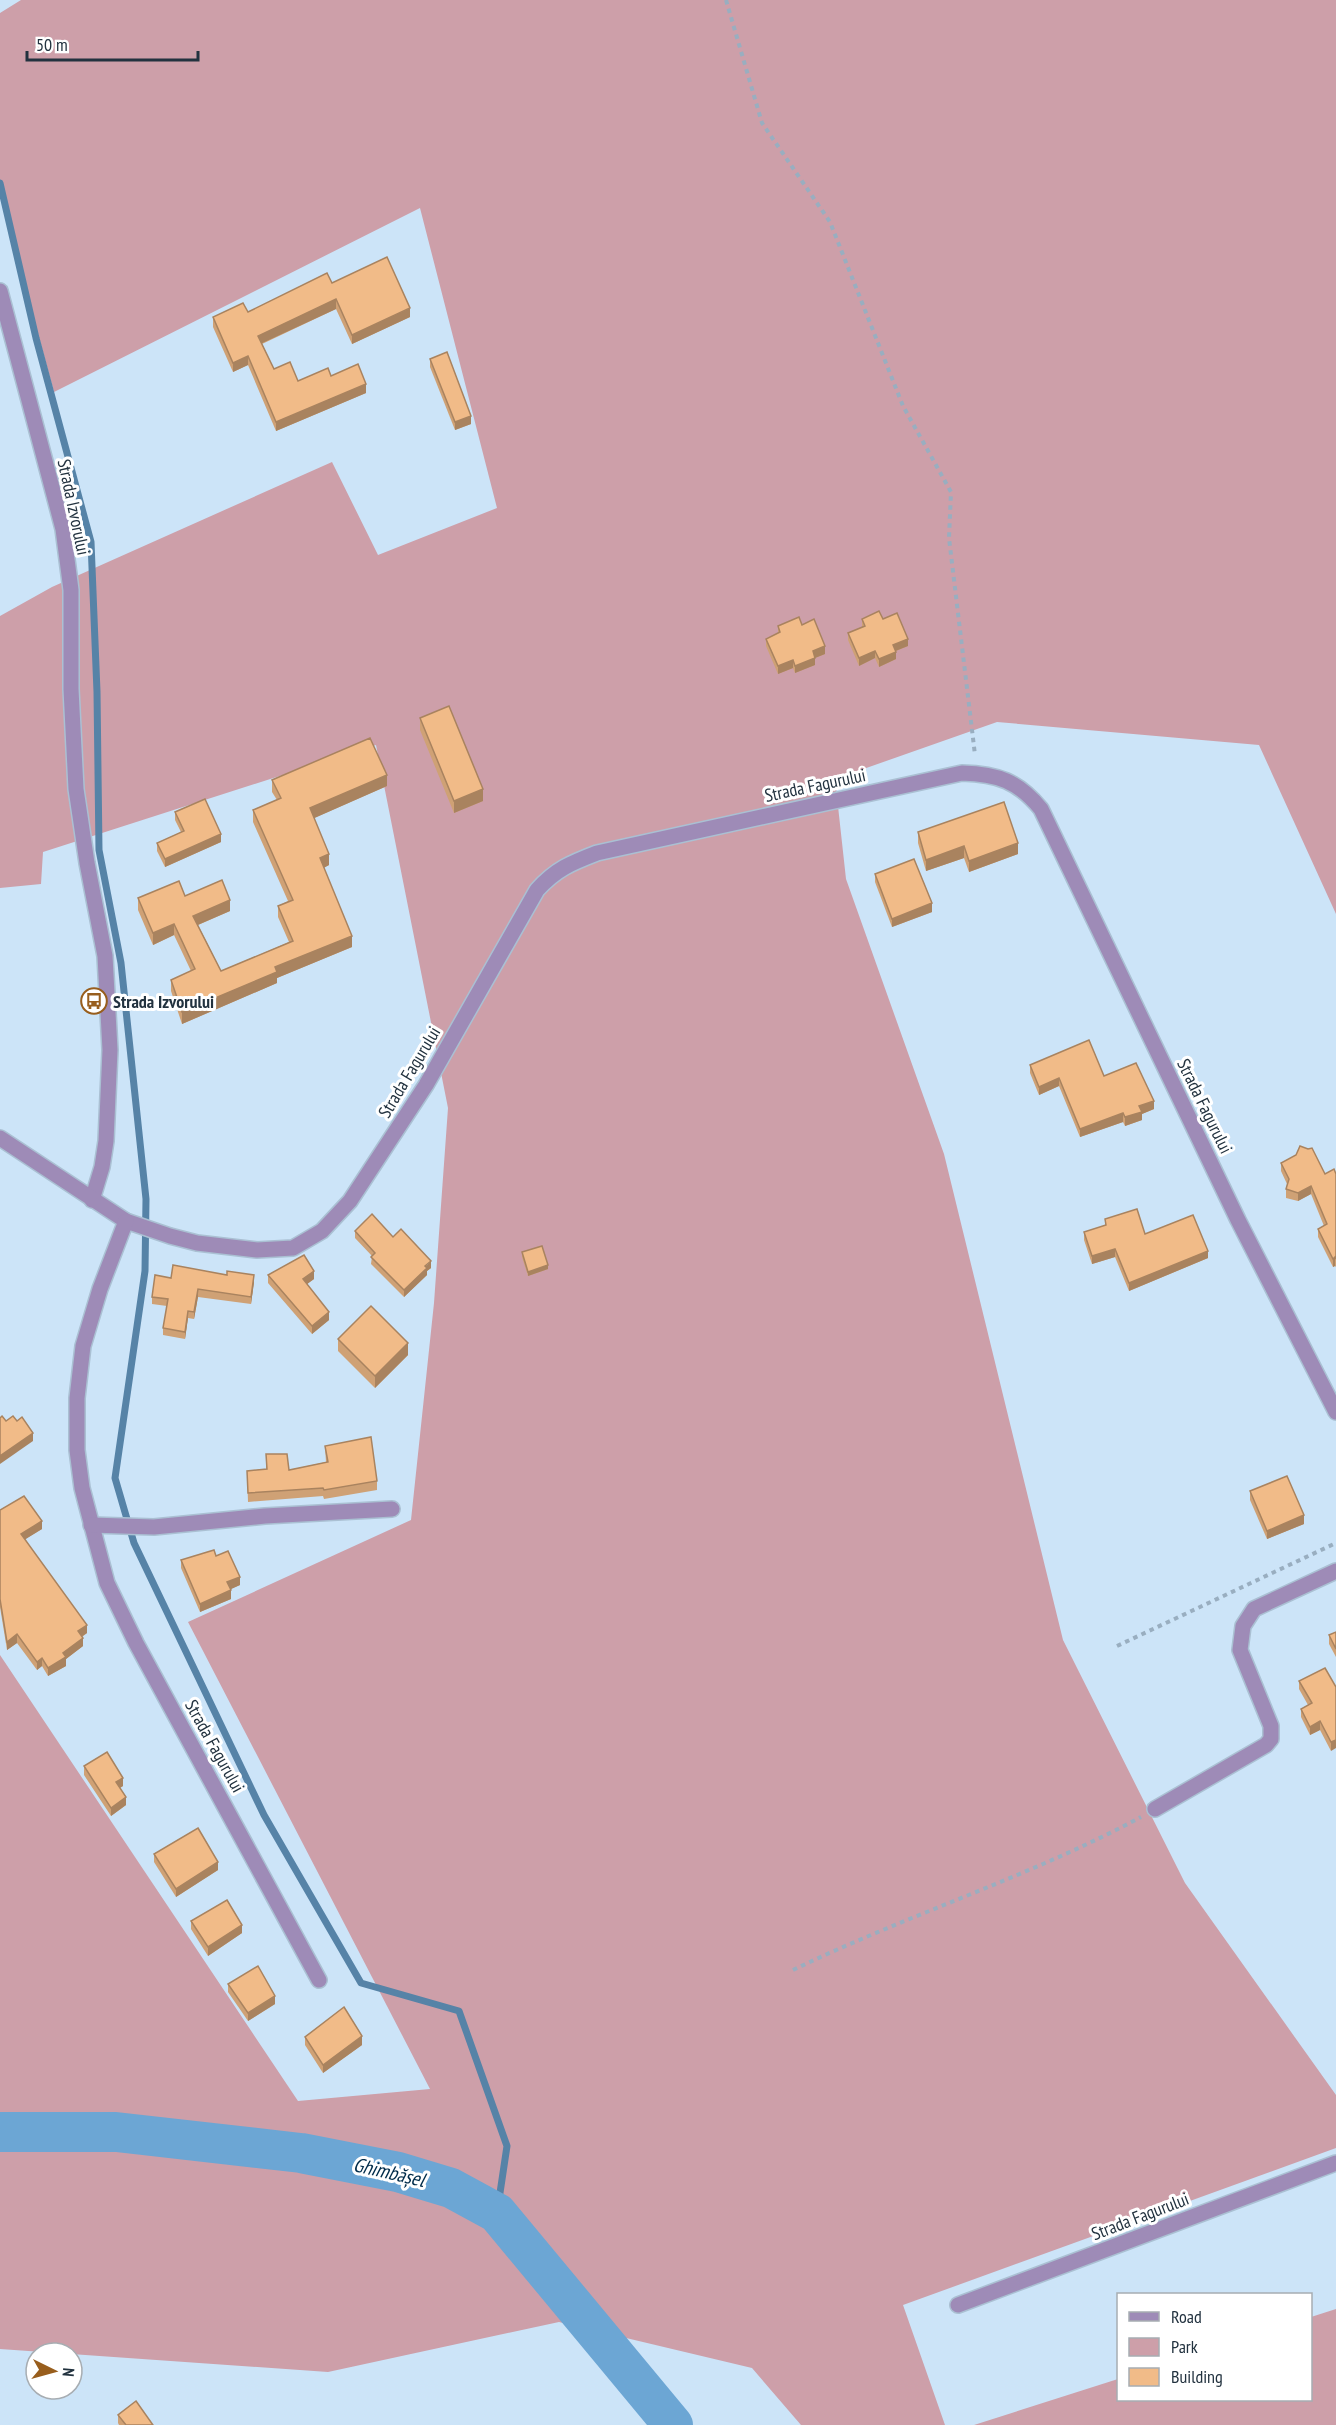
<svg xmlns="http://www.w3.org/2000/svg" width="1336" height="2425" viewBox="0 0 1336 2425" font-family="'PT Sans Narrow',sans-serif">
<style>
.green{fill:#cd9fa9}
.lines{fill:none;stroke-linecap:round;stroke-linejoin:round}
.stream{stroke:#5683a7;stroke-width:7}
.river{stroke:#6ca6d4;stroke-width:40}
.minor-casing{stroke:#aac0d3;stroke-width:18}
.path{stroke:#99aec0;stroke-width:4;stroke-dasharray:4.5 4.5;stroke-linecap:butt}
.minor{stroke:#9e8bb7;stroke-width:15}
.wall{fill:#cfa175}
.shaded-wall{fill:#a9835f}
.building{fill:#f1bb88;stroke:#a9835f;stroke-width:1.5}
.labels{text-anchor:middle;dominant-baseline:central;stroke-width:6;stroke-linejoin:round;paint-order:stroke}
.street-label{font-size:18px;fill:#22323f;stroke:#fff}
.poi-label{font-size:18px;font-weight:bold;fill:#22323f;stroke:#fff;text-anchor:start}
.water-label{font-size:20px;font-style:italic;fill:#002c4a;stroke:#fff}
</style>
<rect width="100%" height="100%" fill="#cce4f8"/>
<g class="green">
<polygon points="21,0 1336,0 1336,914 1259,745 997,722 835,779 846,879 944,1154 1063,1640 1185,1883 1336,2095 1336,2148 903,2305 945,2425 801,2425 752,2368 559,2322 328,2372 0,2349 0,1655 298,2101 430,2089 188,1622 411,1520 434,1303 448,1108 376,745 43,852 41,884 0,888 0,616 52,587 332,462 378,555 497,508 420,208 54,392 0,195 0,13"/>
<polygon points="1336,2309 1336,2425 974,2425 1118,2379 1118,2400 1310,2400 1311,2317"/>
</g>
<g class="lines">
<polyline class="stream" points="0,183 36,338 91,542 97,692 99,850 121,963 146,1199 145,1271 115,1478 134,1543 264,1815 361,1983 459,2011 507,2146 497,2213"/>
<polyline class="river" points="0,2132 116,2132 301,2153 398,2172 451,2188 497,2213 673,2425"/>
<g class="minor-casing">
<g id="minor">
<polyline points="0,291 63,529 71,590 71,689 76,789 87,863 105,956 110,1050 106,1141 102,1167 92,1200"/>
<path d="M0 1138 126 1221 170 1236 197 1243 257 1250 293 1248 322 1231 350 1201 426 1085 537 890C556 869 571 863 597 853L962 773C998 774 1018 781 1041 809L1238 1220 1336 1412"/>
<polyline points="126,1221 100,1289 83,1346 77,1398 77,1450 82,1488 107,1583 136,1643 319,1980"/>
<polyline points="91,1525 154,1527 265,1516 392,1509"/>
<polyline points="1155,1809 1266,1745 1271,1739 1271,1726 1240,1650 1243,1626 1254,1609 1336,1571"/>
<polyline points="958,2305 1336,2163"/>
</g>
</g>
<g class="path">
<polyline points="726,0 762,123 830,222 903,406 951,492 949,538 975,755"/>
<polyline points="1117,1646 1336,1543"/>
<path d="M793 1970C907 1915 1029 1877 1141 1817"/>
</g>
<use href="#minor" class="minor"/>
</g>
<g class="wall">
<polygon points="332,283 410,317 352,344 336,309 262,344 274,369 298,381 331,376 366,393 276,431 248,365 233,372 213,327 213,317 248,312"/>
<polygon points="430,359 471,424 455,430 430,367"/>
<polygon points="862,619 883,619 908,646 896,651 896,659 879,667 875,658 859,666 848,640 848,633 862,627"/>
<polygon points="802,625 825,654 815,658 815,665 795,673 793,668 778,674 766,646 766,639 778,633 778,626"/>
<polygon points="420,718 483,801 454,813 420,730"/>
<polygon points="272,780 387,786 314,818 329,865 323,868 352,947 277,978 277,983 182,1024 171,991 171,980 191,971 174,935 153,945 138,910 138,898 185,896 230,911 198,925 221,971 289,942 278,917 278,906 288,901 253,822 253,810 277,800 272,792"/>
<polygon points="175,812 221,842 165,867 157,851 157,843 181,832 175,820"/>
<polygon points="918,832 1018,854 969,872 964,858 926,871 918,843"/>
<polygon points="875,874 932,912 892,927 875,882"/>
<polygon points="1030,1065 1104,1076 1154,1109 1142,1114 1142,1120 1125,1126 1123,1122 1080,1137 1059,1086 1039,1095 1030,1073"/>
<polygon points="1281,1163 1325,1174 1336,1174 1336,1267 1335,1266 1333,1267 1318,1237 1318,1229 1324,1226 1311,1194 1298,1201 1286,1198 1286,1189 1287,1184 1281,1171"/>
<polygon points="1105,1219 1145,1234 1208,1258 1129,1291 1115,1257 1092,1264 1084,1240 1084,1232 1105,1226"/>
<polygon points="355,1231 393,1237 431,1268 427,1271 427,1275 404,1297 371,1264 372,1256 355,1238"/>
<polygon points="522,1252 548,1269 528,1276 522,1257"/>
<polygon points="268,1275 314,1279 307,1284 329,1320 312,1334 268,1283"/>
<polygon points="171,1278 254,1282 251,1304 198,1297 194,1319 188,1318 185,1339 163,1335 163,1328 167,1306 152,1304 152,1297"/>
<polygon points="338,1339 408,1355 375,1388 338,1351"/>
<polygon points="325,1446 377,1481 377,1490 324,1499 323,1496 248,1502 247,1471 266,1469 266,1454 289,1470 326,1462"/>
<polygon points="1250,1491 1304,1524 1267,1539 1250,1500"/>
<polygon points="0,1510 42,1529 25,1539 87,1633 82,1637 83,1646 66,1659 66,1666 48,1676 42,1666 37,1670 17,1643 7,1650 0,1607"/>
<polygon points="216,1556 240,1585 230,1589 231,1599 200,1612 181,1568 181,1560"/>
<polygon points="1336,1632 1336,1657 1329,1644 1329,1635"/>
<polygon points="1299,1681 1336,1687 1331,1751 1320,1730 1310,1735 1301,1717 1301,1709 1308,1705 1299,1689"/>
<polygon points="84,1766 123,1786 120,1788 126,1805 111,1816 84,1775"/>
<polygon points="154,1854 218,1870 176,1897 154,1862"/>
<polygon points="191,1921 242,1933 208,1956 191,1929"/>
<polygon points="228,1984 275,2004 248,2021 228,1992"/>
<polygon points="305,2037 362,2045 323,2073 305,2045"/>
<polygon points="118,2415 153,2425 119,2425 118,2423"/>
</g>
<g class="shaded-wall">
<polygon points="336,299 336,309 258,345 258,336"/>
<polygon points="410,308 410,317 352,344 352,335"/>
<polygon points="248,356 248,365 233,372 233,363"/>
<polygon points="366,384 366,393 276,431 276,422"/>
<polygon points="471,416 471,424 455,430 455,422"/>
<polygon points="908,639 908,646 893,652 893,645"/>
<polygon points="825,646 825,654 815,658 815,665 795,673 795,666 813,651"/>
<polygon points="875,651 875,658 859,666 859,658"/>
<polygon points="896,652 896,659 879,667 879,659"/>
<polygon points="793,660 793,668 778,674 778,666"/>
<polygon points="387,775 387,786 310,820 310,808"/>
<polygon points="483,789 483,801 454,813 454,801"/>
<polygon points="221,834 221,842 165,867 165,859"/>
<polygon points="1018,843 1018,854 969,872 969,861"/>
<polygon points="964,846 964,858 926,871 926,860"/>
<polygon points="329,854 329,865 320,870 320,858"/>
<polygon points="230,900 230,911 193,927 193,916"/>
<polygon points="932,903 932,912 892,927 892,919"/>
<polygon points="174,924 174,935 153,945 153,933"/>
<polygon points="352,936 352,947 277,978 277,983 182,1024 182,1012 275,967"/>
<polygon points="1059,1078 1059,1086 1039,1095 1039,1087"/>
<polygon points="1154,1101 1154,1109 1142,1114 1142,1120 1125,1126 1125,1117 1139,1106"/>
<polygon points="1123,1113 1123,1122 1080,1137 1080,1129"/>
<polygon points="1311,1186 1311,1194 1298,1201 1298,1193"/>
<polygon points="1115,1249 1115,1257 1092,1264 1092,1256"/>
<polygon points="1208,1251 1208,1258 1129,1291 1129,1283"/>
<polygon points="1335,1257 1335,1266 1333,1267 1333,1259"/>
<polygon points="431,1261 431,1268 427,1271 427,1275 404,1297 404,1290"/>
<polygon points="548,1265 548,1269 528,1276 528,1272"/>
<polygon points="314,1271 314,1279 303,1287 303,1279"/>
<polygon points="254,1275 254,1282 251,1304 251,1297"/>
<polygon points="198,1289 198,1297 194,1319 194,1312"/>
<polygon points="188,1311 188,1318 185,1339 185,1332"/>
<polygon points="329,1312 329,1320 312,1334 312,1326"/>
<polygon points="408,1343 408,1355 375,1388 375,1376"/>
<polygon points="33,1433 33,1441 0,1464 0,1456"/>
<polygon points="1304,1515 1304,1524 1267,1539 1267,1531"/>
<polygon points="42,1521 42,1529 21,1542 21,1534"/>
<polygon points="240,1577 240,1585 227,1591 227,1582"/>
<polygon points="231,1590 231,1599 200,1612 200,1604"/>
<polygon points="87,1625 87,1633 78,1639 78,1631"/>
<polygon points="17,1634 17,1643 7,1650 7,1642"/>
<polygon points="83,1638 83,1646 66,1659 66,1666 48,1676 48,1668 63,1653"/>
<polygon points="42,1658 42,1666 37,1670 37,1662"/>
<polygon points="1320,1721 1320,1730 1310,1735 1310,1727"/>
<polygon points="1336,1740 1336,1748 1331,1751 1331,1742"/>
<polygon points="123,1778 123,1786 116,1790 116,1782"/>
<polygon points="126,1797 126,1805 111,1816 111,1808"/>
<polygon points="218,1862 218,1870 176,1897 176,1889"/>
<polygon points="242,1925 242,1933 208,1956 208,1947"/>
<polygon points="275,1996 275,2004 248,2021 248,2013"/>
<polygon points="362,2036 362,2045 323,2073 323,2065"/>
</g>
<g class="building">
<polygon points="387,257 410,308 352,335 336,299 258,336 274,369 290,362 298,381 328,368 331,376 358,364 366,384 276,422 248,356 233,363 213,317 243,303 248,312 327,273 332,283"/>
<polygon points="447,352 471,416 455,422 430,359"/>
<polygon points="879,611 883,619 897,613 908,639 893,645 896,652 879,659 875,651 859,658 848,633 865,626 862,619"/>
<polygon points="799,617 802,625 814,619 825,646 813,651 815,658 795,666 793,660 778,666 766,639 780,632 778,626"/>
<polygon points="449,706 483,789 454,801 420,718"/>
<polygon points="370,738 387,775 310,808 329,854 320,858 352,936 275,967 277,972 182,1012 171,980 195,969 174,924 153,933 138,898 179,881 185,896 222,880 230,900 193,916 221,971 293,941 278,906 293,900 253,810 281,798 272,780"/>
<polygon points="205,799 221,834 165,859 157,843 184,831 175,812"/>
<polygon points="1004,802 1018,843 969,861 964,846 926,860 918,832"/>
<polygon points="914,859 932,903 892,919 875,874"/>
<polygon points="1089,1040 1104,1076 1136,1063 1154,1101 1139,1106 1142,1112 1125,1117 1123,1113 1080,1129 1059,1078 1039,1087 1030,1065"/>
<polygon points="1300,1146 1308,1149 1312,1148 1325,1174 1334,1169 1336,1174 1336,1259 1335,1257 1333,1259 1318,1229 1327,1224 1311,1186 1298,1193 1286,1189 1289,1179 1281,1163 1296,1155"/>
<polygon points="1137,1209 1145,1234 1193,1215 1208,1251 1129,1283 1115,1249 1092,1256 1084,1232 1106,1225 1105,1219"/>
<polygon points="372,1214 393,1237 401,1229 431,1261 425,1266 427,1268 404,1290 371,1257 375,1253 355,1231"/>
<polygon points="542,1246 548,1265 528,1272 522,1252"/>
<polygon points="304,1255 314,1271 303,1279 329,1312 312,1326 268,1275"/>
<polygon points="173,1265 227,1275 227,1271 254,1275 251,1297 198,1289 194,1312 188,1311 185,1332 163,1328 168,1299 152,1297 155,1275 171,1278"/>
<polygon points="371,1306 408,1343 375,1376 338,1339"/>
<polygon points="2,1416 6,1421 13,1416 17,1421 22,1417 33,1433 0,1456 0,1418"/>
<polygon points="371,1437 377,1481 324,1490 323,1488 248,1493 247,1471 267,1469 266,1454 287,1454 289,1470 328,1462 325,1446"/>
<polygon points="1287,1476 1304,1515 1267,1531 1250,1491"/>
<polygon points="24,1496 42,1521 21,1534 87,1625 78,1631 83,1638 63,1653 66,1657 48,1668 42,1658 37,1662 17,1634 7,1642 0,1599 0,1510"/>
<polygon points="214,1550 216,1556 228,1551 240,1577 227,1582 231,1590 200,1604 181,1560"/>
<polygon points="1336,1632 1336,1649 1329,1635"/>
<polygon points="1325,1668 1336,1687 1336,1740 1331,1742 1320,1721 1310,1727 1301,1709 1312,1703 1299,1681"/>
<polygon points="107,1752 123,1778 116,1782 126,1797 111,1808 84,1766"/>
<polygon points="198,1828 218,1862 176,1889 154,1854"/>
<polygon points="227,1900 242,1925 208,1947 191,1921"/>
<polygon points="258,1966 275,1996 248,2013 228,1984"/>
<polygon points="344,2007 362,2036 323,2065 305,2037"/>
<polygon points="136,2401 153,2425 126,2425 118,2415"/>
</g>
<defs>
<g id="bus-ring" transform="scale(1.35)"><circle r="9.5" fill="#fff" stroke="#985e1d" stroke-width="1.5"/><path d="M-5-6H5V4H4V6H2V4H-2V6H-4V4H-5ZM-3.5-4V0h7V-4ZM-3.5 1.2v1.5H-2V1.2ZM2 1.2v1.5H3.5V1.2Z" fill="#985e1d"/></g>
</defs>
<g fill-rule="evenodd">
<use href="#bus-ring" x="94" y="1001"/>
</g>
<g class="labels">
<g class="street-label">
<text transform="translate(74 507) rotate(78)">Strada Izvorului</text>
<text transform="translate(815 785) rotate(-12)">Strada Fagurului</text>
<text transform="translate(409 1072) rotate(-59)">Strada Fagurului</text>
<text transform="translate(1205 1106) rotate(64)">Strada Fagurului</text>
<text transform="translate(215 1746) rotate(61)">Strada Fagurului</text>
<text transform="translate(1140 2216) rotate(-21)">Strada Fagurului</text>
</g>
<g class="poi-label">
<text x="113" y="1001">Strada Izvorului</text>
</g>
<g class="water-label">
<text transform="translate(389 2172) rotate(13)">Ghimbășel</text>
</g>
</g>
<rect x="1117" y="2293" width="195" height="108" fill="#ffffff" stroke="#a7adb2" stroke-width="1.5"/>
<rect x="1129" y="2312" width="30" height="9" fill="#9e8bb7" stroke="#a7adb2" stroke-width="1.5"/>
<text x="1171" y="2323" font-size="18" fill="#22323f">Road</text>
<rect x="1129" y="2338" width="30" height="18" fill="#cd9fa9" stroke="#a7adb2" stroke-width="1.5"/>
<text x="1171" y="2353" font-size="18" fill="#22323f">Park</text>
<rect x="1129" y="2368" width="30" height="18" fill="#f1bb88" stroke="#a7adb2" stroke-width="1.5"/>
<text x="1171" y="2383" font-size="18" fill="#22323f">Building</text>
<g transform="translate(54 2371) rotate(95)"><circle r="28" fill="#ffffff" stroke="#a7adb2" stroke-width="1.5"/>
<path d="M0-4.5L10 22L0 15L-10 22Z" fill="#985e1d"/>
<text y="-9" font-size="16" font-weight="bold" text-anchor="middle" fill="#22323f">N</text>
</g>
<path d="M27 51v9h171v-9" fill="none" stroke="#22323f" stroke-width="3"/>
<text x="36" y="51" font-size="18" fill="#22323f" stroke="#ffffff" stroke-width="4.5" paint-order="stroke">50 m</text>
</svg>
